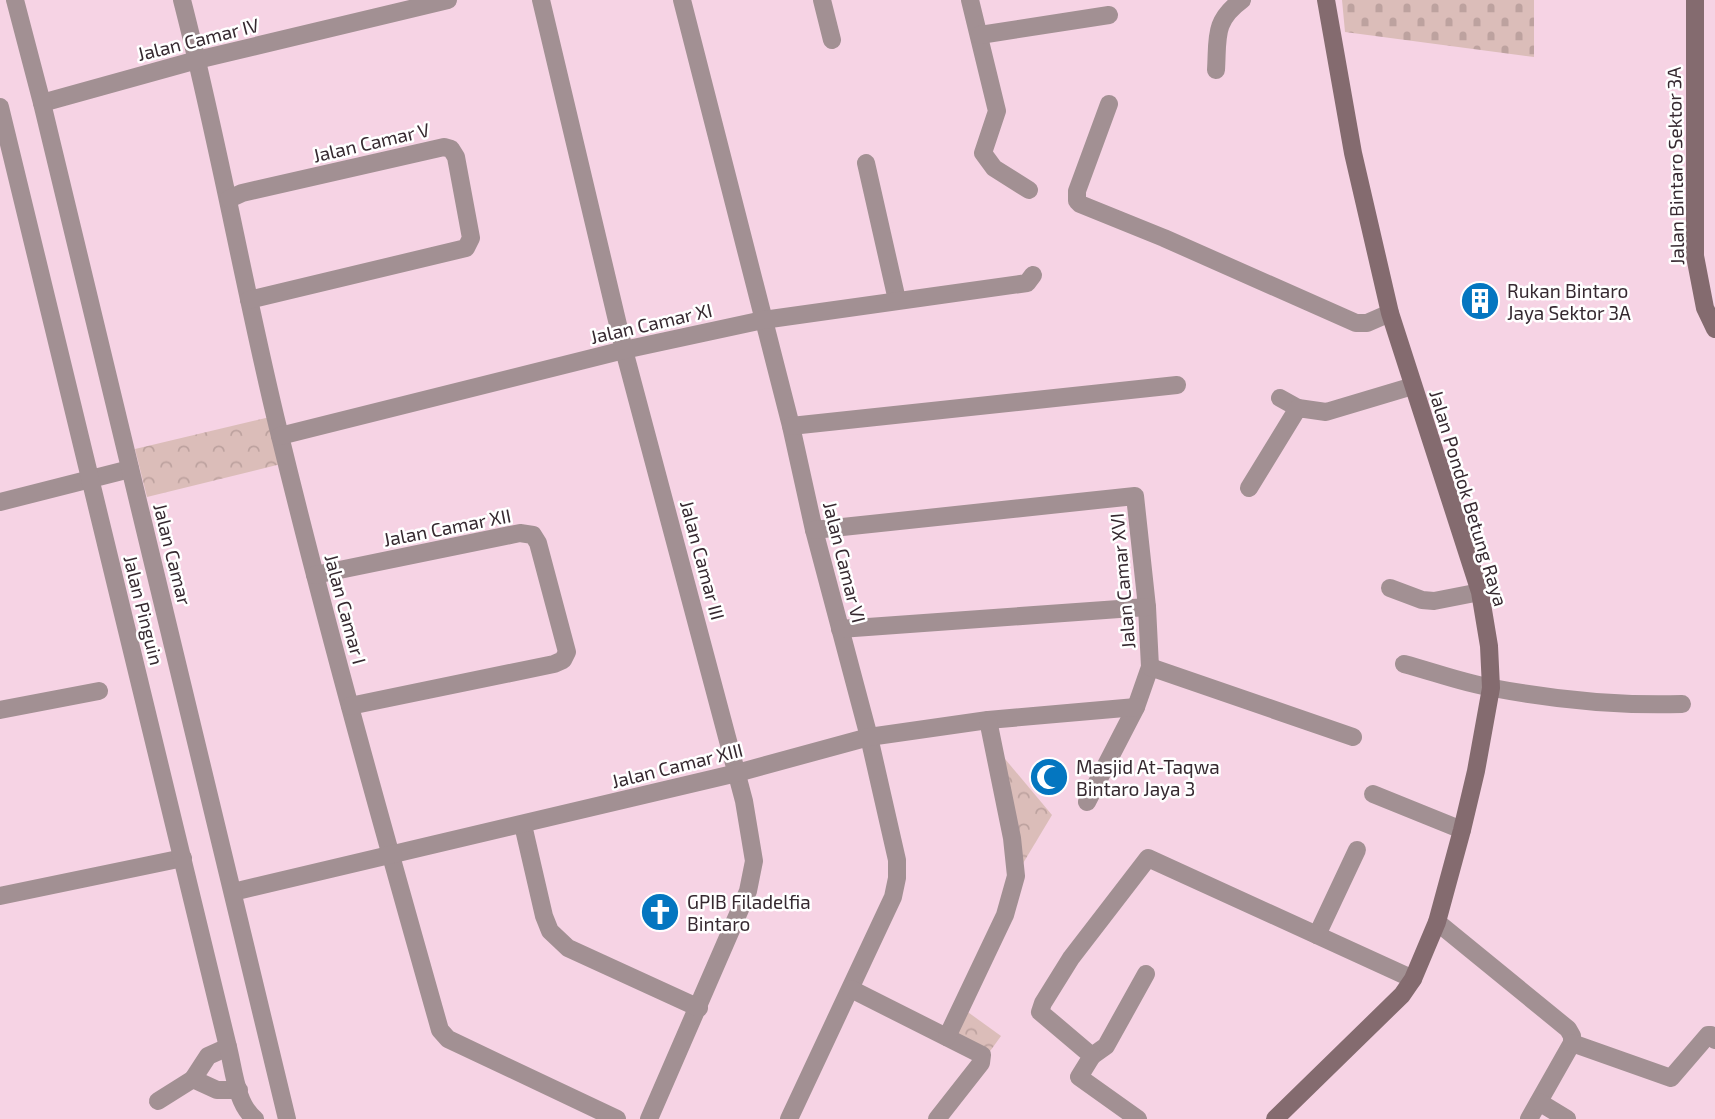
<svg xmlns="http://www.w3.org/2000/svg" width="1715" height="1119" viewBox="0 0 1715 1119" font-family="'Exo 2',sans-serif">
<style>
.cemetery{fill:url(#cemetery-stones)}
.park{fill:url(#park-crowns)}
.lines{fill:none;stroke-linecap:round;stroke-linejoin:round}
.minor{stroke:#a29093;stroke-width:18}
.tertiary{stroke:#a29093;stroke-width:18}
.secondary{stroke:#846b6f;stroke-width:18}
.labels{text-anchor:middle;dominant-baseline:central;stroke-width:5;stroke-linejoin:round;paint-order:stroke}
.street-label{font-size:19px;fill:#362930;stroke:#fff}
.poi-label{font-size:19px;fill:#362930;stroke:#fff;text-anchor:start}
</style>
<defs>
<pattern id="cemetery-stones" width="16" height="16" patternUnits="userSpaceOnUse" patternTransform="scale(1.75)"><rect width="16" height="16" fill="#dbbdb9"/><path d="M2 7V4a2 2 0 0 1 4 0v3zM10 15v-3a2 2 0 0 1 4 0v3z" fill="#bda29f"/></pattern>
<pattern id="park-crowns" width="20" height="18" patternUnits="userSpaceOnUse" patternTransform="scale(1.75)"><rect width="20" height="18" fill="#dbbdb9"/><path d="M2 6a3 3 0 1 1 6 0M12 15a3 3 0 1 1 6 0" fill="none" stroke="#bda29f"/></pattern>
</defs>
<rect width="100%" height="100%" fill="#f6d3e4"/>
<polygon class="cemetery" points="1342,0 1534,0 1534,57 1345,32"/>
<g class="park">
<polygon points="270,417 281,464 147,497 135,449"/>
<polygon points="1000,753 1052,815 1022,865"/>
<polygon points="965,1010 1001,1036 988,1054 953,1035"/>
</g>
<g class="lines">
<g class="minor">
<path d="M182 0C219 143 244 289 279 432 328 633 384 832 440 1030L448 1039 617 1119"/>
<polyline points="541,0 624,350 744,801 754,861 748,891 649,1119"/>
<polyline points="682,0 791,426 814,530 869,737 897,860 897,878 893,897 789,1119"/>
<polyline points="822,0 832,40"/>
<polyline points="970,0 997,111 983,153 994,168 1029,190"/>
<polyline points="980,35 1109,15"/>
<path d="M1216 70C1218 38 1213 21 1242 0"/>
<polyline points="42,103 197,60 448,0"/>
<polyline points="1109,104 1077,191 1077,201 1080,204 1164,238 1356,323 1367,323 1390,313"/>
<polyline points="866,163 897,300"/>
<polyline points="229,199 242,193 444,147 451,149 456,157 471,238 466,248 249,300"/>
<polyline points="1280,398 1298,408"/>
<polyline points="791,426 1177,385"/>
<polyline points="280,436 624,350 763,320 1027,283 1033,275"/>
<polyline points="1249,488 1298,408 1326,412 1413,386"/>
<polyline points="0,502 130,469"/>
<polyline points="814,530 1135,496 1147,607 1150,667 1136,707 1087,802"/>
<polyline points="315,575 520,533 533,535 538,543 567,652 563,660 554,664 350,706"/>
<polyline points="1390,588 1422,600 1434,601 1480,592"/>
<polyline points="840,629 1147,607"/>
<path d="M1404 664C1434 672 1463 683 1493 688 1556 700 1618 706 1682 704"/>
<polyline points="1150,667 1353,737"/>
<polyline points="0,710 99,691"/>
<polyline points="1373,794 1462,830"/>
<polyline points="523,825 544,916 550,931 568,948 699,1008"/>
<polyline points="233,892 737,773 869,737 988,720 1136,707"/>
<polyline points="0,896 183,858"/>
<polyline points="1437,922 1568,1029 1572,1036 1572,1043 1529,1119"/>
<polyline points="1317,935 1357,850"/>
<polyline points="851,989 982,1055 981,1063 937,1119"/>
<polyline points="947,1037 1005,915 1016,876 1012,838 988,720"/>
<polyline points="1572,1043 1671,1078 1708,1035 1711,1035 1715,1040"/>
<polyline points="1092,1056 1106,1046 1146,974"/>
<polyline points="193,1079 217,1090 239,1090"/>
<polyline points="158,1101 193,1079 208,1056 228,1047"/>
<polyline points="1539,1102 1567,1119"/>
<polyline points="1138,1119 1079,1077 1092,1056 1040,1012 1043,1003 1071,958 1148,858 1413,979"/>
</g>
<g class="tertiary">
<polyline points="15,0 42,103 287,1119"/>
<path d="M0 107 228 1047C234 1070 236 1104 255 1119"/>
</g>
<g class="secondary">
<polyline points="1695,0 1695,256 1705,308 1715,329"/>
<polyline points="1275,1119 1402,995 1413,979 1437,922 1462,830 1476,771 1491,688 1489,646 1480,592 1390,313 1353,153 1326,0"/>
</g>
</g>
<defs>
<g id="building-disc" transform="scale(2.0125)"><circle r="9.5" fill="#0476c0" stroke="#fff"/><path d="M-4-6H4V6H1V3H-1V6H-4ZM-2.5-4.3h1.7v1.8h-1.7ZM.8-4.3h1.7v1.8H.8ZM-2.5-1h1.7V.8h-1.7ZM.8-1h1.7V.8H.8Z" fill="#fff"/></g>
<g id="mosque-disc" transform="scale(2.0125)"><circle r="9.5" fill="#0476c0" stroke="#fff"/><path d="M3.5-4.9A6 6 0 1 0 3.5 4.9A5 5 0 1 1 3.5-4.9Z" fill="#fff"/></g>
<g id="church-disc" transform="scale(2.0125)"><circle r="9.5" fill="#0476c0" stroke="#fff"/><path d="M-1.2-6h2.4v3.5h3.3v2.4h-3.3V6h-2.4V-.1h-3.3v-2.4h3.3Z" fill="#fff"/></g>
</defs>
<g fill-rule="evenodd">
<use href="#building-disc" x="1480" y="301"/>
<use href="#mosque-disc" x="1049" y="777"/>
<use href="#church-disc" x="660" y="912"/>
</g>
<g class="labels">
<g class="street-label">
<text transform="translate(198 39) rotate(-14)">Jalan Camar IV</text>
<text transform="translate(371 142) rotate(-13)">Jalan Camar V</text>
<text transform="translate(1675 166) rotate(-91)">Jalan Bintaro Sektor 3A</text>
<text transform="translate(651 323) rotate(-13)">Jalan Camar XI</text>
<text transform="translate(1469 498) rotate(73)">Jalan Pondok Betung Raya</text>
<text transform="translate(447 527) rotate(-11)">Jalan Camar XII</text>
<text transform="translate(173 554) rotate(76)">Jalan Camar</text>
<text transform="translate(703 560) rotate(75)">Jalan Camar III</text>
<text transform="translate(845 562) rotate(76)">Jalan Camar VI</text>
<text transform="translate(1122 581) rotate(-95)">Jalan Camar XVI</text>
<text transform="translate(346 609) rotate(75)">Jalan Camar I</text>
<text transform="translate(144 610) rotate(76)">Jalan Pinguin</text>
<text transform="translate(677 765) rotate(-14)">Jalan Camar XIII</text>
</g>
<g class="poi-label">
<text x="1507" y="290">Rukan Bintaro<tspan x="1507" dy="22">Jaya Sektor 3A</tspan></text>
<text x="1076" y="766">Masjid At-Taqwa<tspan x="1076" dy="22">Bintaro Jaya 3</tspan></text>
<text x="687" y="901">GPIB Filadelfia<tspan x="687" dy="22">Bintaro</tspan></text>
</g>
</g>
</svg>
